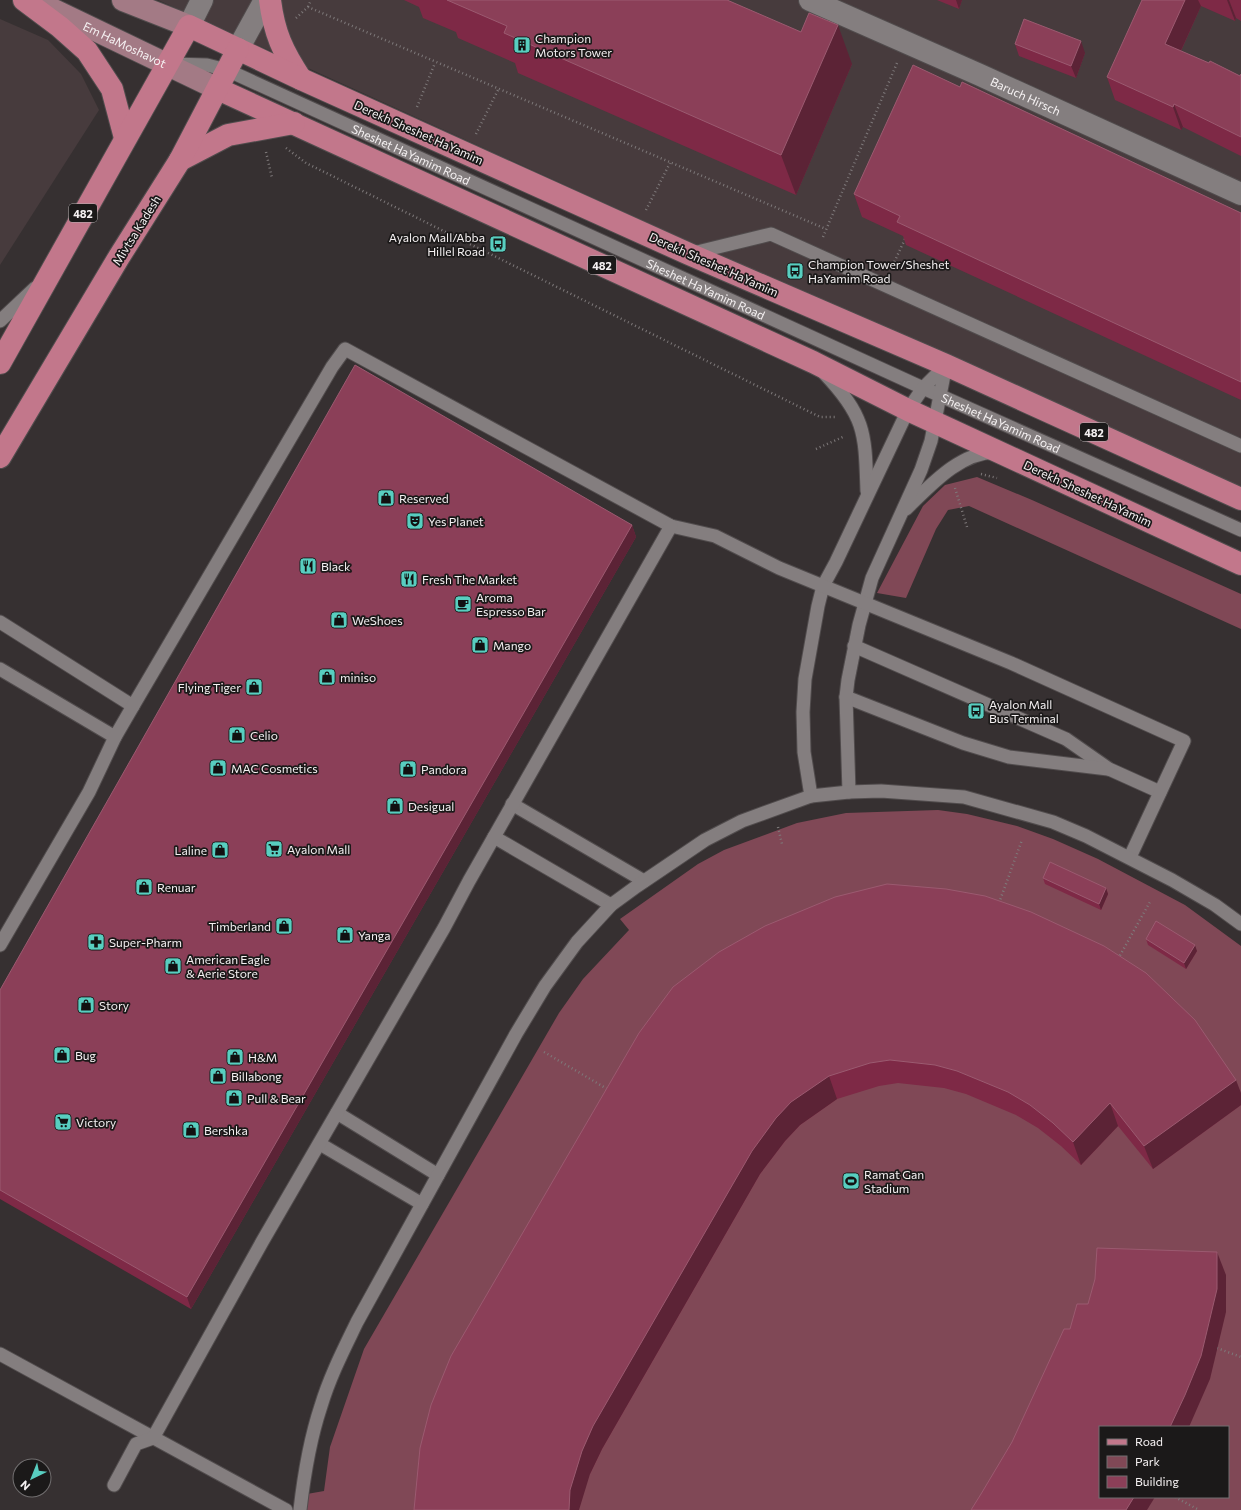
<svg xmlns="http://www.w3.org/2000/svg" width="1241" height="1510" viewBox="0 0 1241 1510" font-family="Commissioner,sans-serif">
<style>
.built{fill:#473b3d}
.green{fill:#804856;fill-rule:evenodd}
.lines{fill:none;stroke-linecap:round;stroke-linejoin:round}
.service-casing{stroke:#514c4d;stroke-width:15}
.minor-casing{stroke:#514c4d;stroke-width:24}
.tertiary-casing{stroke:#514c4d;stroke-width:24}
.secondary-casing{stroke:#514c4d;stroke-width:24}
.primary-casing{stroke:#514c4d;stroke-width:24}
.path{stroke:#7e797a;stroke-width:2.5;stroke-dasharray:1 3;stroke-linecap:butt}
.service{stroke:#847e7f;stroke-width:13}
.minor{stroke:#847e7f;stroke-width:22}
.tertiary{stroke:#847e7f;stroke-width:22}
.secondary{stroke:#a37a85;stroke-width:22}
.primary{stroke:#c2778b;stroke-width:22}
.wall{fill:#7e2946}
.shaded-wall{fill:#5c2336}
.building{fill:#8b3f58;stroke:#9b5a70}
.labels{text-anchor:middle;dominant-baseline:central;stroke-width:3.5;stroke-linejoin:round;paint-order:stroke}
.shield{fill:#1b1919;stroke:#b4b0b1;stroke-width:1}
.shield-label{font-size:11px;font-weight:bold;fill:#f5f1f2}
.poi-label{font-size:12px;fill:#f5f1f2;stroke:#1b1919;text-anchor:start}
.street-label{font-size:12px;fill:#f5f1f2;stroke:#1b1919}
</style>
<rect width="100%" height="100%" fill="#363031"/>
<g class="built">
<polygon points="158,0 1241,0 1241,492"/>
<polygon points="0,19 48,40 81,74 99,110 0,265"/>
</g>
<g class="green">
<polygon points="977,477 1032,500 1241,594 1241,629 969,506 948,510 936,529 906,598 877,593 923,506 945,485"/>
<path d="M938 810 967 814 1017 826 1053 839 1098 859 1185 905 1241 946V1510H307V1494L324 1491 330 1447 364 1349 559 1013 583 979 629 930 620 919 698 864 724 850 797 823 846 813ZM1100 1427H1228V1497H1100Z"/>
</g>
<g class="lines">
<g class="service-casing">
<g id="service">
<path id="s1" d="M171 64 207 65 227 70 923 388 1241 530"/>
<polyline points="689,254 771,234 1241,446"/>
<polyline points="0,321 35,288"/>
<path d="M824 373C866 417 865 433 867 491"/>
<path d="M906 509C931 485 959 453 995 452"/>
<polyline points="0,622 133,706"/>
<polyline points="854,646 1066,739 1109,769 1160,792"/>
<polyline points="0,669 115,737"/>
<polyline points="846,697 963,743 1009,757 1108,769"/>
<polyline points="849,792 846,697 848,680 859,625 872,578 921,470 931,441 946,365"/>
<polyline points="811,796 804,752 803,712 805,679 818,606 823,586 836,562 908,410 923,388 946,365"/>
<polyline points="512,804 644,881"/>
<polyline points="494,837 611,905"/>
<polyline points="0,945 89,792 115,737 133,706 332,367 345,349 671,526 715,536 779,568 1011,663 1184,741 1130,857"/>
<polyline points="337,1113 438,1175"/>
<polyline points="320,1144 422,1204"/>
<polyline points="0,1354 286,1510"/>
<polyline points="114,1485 136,1444 153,1438 262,1242 444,928 469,881 671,526"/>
<path d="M300 1510C304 1475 310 1439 321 1406 330 1376 344 1349 357 1322L516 1034 545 986 577 942 611 905 637 886 705 840 742 821 811 796 849 792 881 791 964 797 1053 822 1086 836 1172 880 1215 905 1241 924"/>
</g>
</g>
<g class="minor-casing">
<g id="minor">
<path id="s2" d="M810 0 980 75 1241 194"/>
</g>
</g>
<g class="tertiary-casing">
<g id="tertiary">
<polyline points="189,26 202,0"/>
<polyline points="238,49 265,0"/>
</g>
</g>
<g class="secondary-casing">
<g id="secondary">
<path id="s3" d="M33 0 218 89"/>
<polyline points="123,0 189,26"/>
</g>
</g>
<g class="primary-casing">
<g id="primary">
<polyline points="24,0 60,27 87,51 112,89 125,138"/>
<path d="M270 0C274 33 283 52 301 79"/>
<polyline points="218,89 813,362 908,410 1241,564"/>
<polyline points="180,160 228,135 294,123"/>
<polyline points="0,363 189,26 301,79 689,254 946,365 1241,499"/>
<polyline points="0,457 119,257 180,160 238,49"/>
</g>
</g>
<g class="path">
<polyline points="308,7 311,0"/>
<polyline points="296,18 308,7 826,229"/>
<polyline points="417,107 435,63"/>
<polyline points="476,134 498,90"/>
<polyline points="286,148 306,163 820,417 835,417"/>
<polyline points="266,152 272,178"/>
<polyline points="646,210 670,163"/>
<polyline points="823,237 897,63"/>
<polyline points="891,269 905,239"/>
<polyline points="816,449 845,436"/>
<polyline points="981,474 997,478"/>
<polyline points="955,488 967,527"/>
<polyline points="778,827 782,844"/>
<polyline points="999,903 1022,840"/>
<polyline points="1118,959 1151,900"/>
<polyline points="544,1052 609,1090"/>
<polyline points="1217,1348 1241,1357"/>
<polyline points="1175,1497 1199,1510"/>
</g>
<use href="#service" class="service"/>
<use href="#minor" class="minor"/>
<use href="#tertiary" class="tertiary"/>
<use href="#secondary" class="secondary"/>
<use href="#primary" class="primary"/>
</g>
<g class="wall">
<polygon points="404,0 727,0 852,64 796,195 518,73 515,63 458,38 456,32 423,18 419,7"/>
<polygon points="937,0 962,0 959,9"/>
<polygon points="1142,0 1241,0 1241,21 1236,18 1235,21 1201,6 1181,51 1209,63 1240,76 1241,74 1241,156 1183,127 1181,130 1115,100 1107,77"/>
<polygon points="1015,44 1085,53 1076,78 1019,56"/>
<polygon points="960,87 1241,213 1241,400 906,245 903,236 862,217 854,194"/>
<polygon points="632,525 636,537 191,1309 0,1199 0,990"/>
<polygon points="1043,878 1106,888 1108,894 1101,910 1045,884"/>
<polygon points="1146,939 1197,951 1186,969 1148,945"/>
<polygon points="639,1033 1241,1093 1241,1105 1153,1169 1118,1126 1081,1165 1061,1146 1038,1128 1016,1115 966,1094 944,1088 898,1083 879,1086 837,1099 800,1125 785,1141 760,1174 602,1449 590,1474"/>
</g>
<g class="shaded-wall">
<polygon points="956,0 962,0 959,9"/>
<polygon points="1185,0 1198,0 1201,6 1174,66 1165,44"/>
<polygon points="1227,0 1229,0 1236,18 1235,21"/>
<polygon points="838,25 852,64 796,195 781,155"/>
<polygon points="1081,41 1085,53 1076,78 1071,66"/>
<polygon points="1174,104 1183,127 1181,130 1173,107"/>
<polygon points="632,525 636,537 191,1309 187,1297"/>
<polygon points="1106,888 1108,894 1101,910 1099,904"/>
<polygon points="1195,945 1197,951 1186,969 1184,963"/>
<polygon points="829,1076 837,1099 800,1125 785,1141 760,1174 602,1449 590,1474 579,1510 569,1510 570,1490 582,1451 593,1426 752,1151 776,1118 791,1102"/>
<polygon points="1236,1080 1241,1093 1241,1105 1153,1169 1144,1146"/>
<polygon points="1110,1103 1118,1126 1081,1165 1073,1142"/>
<polygon points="1217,1252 1226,1275 1226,1312 1210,1379 1189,1427 1170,1427"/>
<polygon points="1134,1497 1155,1497 1147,1510 1126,1510"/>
</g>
<g class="building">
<polygon points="447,0 727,0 801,32 809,13 838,25 781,155 504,33 507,26"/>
<polygon points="1142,0 1185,0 1165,44 1209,63 1210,61 1240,76 1241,74 1241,137 1174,104 1173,107 1107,77"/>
<polygon points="1024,19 1081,41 1071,66 1015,44"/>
<polygon points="913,65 960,87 962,82 1241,213 1241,382 897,222 900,216 854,194"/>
<polygon points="355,365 632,525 187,1297 0,1190 0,990"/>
<polygon points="1050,862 1106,888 1099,904 1043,878"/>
<polygon points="887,884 946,889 985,896 1031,912 1104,946 1146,973 1195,1020 1236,1080 1144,1146 1110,1103 1073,1142 1053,1123 1030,1105 1008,1092 957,1071 935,1065 890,1060 870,1063 829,1076 791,1102 776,1118 752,1151 593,1426 582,1451 570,1490 569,1510 414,1510 420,1448 431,1405 451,1356 639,1033 673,987 719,952 765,926 835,897"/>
<polygon points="1156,921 1195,945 1184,963 1146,939"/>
<polygon points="1097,1248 1217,1252 1217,1289 1201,1356 1185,1395 1170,1427 1100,1427 1100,1497 1134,1497 1126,1510 971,1510 981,1494 1012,1442 1064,1329 1070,1329 1077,1304 1088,1304 1095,1279"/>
</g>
<defs>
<g id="building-square" transform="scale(0.9)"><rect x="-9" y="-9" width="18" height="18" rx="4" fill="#58cec0" stroke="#1b1919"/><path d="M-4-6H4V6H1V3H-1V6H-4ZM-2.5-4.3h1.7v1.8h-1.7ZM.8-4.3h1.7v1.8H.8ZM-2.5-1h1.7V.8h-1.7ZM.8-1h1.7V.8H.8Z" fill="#111"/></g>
<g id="bus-square" transform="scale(0.9)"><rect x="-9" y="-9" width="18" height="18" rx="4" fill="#58cec0" stroke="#1b1919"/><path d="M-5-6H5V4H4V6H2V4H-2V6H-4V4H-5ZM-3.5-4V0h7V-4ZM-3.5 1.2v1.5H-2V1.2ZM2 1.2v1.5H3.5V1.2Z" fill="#111"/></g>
<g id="shop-square" transform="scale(0.9)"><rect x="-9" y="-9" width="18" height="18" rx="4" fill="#58cec0" stroke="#1b1919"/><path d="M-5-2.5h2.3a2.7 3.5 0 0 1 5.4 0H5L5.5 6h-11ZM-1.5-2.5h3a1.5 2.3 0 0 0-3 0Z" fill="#111"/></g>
<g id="theatre-square" transform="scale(0.9)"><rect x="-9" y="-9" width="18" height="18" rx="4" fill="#58cec0" stroke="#1b1919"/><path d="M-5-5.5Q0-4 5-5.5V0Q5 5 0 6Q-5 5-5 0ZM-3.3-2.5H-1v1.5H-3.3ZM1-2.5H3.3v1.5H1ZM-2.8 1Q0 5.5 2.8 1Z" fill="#111"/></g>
<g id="restaurant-square" transform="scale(0.9)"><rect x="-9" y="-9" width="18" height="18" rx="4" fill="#58cec0" stroke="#1b1919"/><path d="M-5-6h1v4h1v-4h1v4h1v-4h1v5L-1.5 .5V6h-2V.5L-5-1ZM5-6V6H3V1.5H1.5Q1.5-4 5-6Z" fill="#111"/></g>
<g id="cafe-square" transform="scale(0.9)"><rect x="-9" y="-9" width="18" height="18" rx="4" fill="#58cec0" stroke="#1b1919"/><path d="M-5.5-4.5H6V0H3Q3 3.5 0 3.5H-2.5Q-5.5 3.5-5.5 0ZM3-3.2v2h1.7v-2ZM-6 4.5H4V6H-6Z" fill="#111"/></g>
<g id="supermarket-square" transform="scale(0.9)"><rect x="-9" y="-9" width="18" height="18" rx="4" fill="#58cec0" stroke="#1b1919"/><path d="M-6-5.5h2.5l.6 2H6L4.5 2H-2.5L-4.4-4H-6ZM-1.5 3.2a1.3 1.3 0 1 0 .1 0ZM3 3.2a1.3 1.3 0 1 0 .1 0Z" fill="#111"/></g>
<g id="pharmacy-square" transform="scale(0.9)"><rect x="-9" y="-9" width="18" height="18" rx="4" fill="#58cec0" stroke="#1b1919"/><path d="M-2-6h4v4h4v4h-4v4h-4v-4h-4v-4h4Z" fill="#111"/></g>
<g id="stadium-square" transform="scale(0.9)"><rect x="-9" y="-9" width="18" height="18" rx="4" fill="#58cec0" stroke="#1b1919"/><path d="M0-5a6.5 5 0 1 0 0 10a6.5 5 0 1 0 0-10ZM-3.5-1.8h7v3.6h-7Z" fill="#111"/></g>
</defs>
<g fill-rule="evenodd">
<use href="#building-square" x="522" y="45"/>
<use href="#bus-square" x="498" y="244"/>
<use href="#bus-square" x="795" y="271"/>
<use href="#shop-square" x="386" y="498"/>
<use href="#theatre-square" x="415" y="521"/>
<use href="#restaurant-square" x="308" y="566"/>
<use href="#restaurant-square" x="409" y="579"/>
<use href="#cafe-square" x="463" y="604"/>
<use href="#shop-square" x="339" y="620"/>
<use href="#shop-square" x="480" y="645"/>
<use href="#shop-square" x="327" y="677"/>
<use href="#shop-square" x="254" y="687"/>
<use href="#bus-square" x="976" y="711"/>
<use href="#shop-square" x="237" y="735"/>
<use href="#shop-square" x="218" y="768"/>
<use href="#shop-square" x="408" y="769"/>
<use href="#shop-square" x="395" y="806"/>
<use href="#supermarket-square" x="274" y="849"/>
<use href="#shop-square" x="220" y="850"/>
<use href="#shop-square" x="144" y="887"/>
<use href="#shop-square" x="284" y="926"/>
<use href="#shop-square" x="345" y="935"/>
<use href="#pharmacy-square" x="96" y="942"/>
<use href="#shop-square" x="173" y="966"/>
<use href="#shop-square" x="86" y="1005"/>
<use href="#shop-square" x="62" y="1055"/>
<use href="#shop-square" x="235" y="1057"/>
<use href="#shop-square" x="218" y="1076"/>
<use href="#shop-square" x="234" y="1098"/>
<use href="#supermarket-square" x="63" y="1122"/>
<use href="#shop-square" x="191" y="1130"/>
<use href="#stadium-square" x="851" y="1181"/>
</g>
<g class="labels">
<g class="shield">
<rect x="69" y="204" width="28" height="18" rx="3"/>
<rect x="588" y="256" width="28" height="18" rx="3"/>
<rect x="1080" y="423" width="28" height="18" rx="3"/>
</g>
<g class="shield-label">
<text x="83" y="213">482</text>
<text x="602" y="265">482</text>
<text x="1094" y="432">482</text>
</g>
<g class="poi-label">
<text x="535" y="38">Champion<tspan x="535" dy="14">Motors Tower</tspan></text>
<text x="485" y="237" text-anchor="end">Ayalon Mall/Abba<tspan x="485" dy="14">Hillel Road</tspan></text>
<text x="808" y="264">Champion Tower/Sheshet<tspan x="808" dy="14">HaYamim Road</tspan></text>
<text x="399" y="498">Reserved</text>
<text x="428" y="521">Yes Planet</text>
<text x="321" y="566">Black</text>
<text x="422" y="579">Fresh The Market</text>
<text x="476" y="597">Aroma<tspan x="476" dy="14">Espresso Bar</tspan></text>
<text x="352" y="620">WeShoes</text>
<text x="493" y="645">Mango</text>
<text x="340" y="677">miniso</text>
<text x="241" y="687" text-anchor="end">Flying Tiger</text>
<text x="989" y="704">Ayalon Mall<tspan x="989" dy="14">Bus Terminal</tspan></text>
<text x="250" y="735">Celio</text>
<text x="231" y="768">MAC Cosmetics</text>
<text x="421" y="769">Pandora</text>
<text x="408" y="806">Desigual</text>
<text x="287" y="849">Ayalon Mall</text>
<text x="207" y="850" text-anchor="end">Laline</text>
<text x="157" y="887">Renuar</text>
<text x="271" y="926" text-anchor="end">Timberland</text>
<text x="358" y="935">Yanga</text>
<text x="109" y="942">Super-Pharm</text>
<text x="186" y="959">American Eagle<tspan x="186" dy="14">&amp; Aerie Store</tspan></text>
<text x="99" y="1005">Story</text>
<text x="75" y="1055">Bug</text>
<text x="248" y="1057">H&amp;M</text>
<text x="231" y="1076">Billabong</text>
<text x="247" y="1098">Pull &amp; Bear</text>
<text x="76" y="1122">Victory</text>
<text x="204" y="1130">Bershka</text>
<text x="864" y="1174">Ramat Gan<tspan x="864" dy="14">Stadium</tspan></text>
</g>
<g class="street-label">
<text stroke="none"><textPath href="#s3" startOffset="102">Em HaMoshavot</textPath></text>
<text stroke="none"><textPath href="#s2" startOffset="236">Baruch Hirsch</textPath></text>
<text transform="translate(419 132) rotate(24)">Derekh Sheshet HaYamim</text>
<text stroke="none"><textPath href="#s1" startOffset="259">Sheshet HaYamim Road</textPath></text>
<text transform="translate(136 230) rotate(-58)">Mivtsa Kadesh</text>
<text transform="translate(714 264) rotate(24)">Derekh Sheshet HaYamim</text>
<text stroke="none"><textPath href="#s1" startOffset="583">Sheshet HaYamim Road</textPath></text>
<text stroke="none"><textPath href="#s1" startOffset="907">Sheshet HaYamim Road</textPath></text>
<text transform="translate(1088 493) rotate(25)">Derekh Sheshet HaYamim</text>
</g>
</g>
<rect x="1099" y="1426" width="130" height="72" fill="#1b1919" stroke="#726f70"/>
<rect x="1107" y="1439" width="20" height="6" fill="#c2778b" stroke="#726f70"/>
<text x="1135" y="1446" font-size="12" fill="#f5f1f2">Road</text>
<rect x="1107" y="1456" width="20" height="12" fill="#804856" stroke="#726f70"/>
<text x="1135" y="1466" font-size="12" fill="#f5f1f2">Park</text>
<rect x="1107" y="1476" width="20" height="12" fill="#8b3f58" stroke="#726f70"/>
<text x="1135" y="1486" font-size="12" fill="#f5f1f2">Building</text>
<g transform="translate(32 1478) rotate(223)"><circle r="19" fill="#1b1919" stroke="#726f70"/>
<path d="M0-3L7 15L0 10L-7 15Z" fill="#58cec0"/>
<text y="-6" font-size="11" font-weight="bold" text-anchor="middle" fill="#f5f1f2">N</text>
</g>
</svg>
